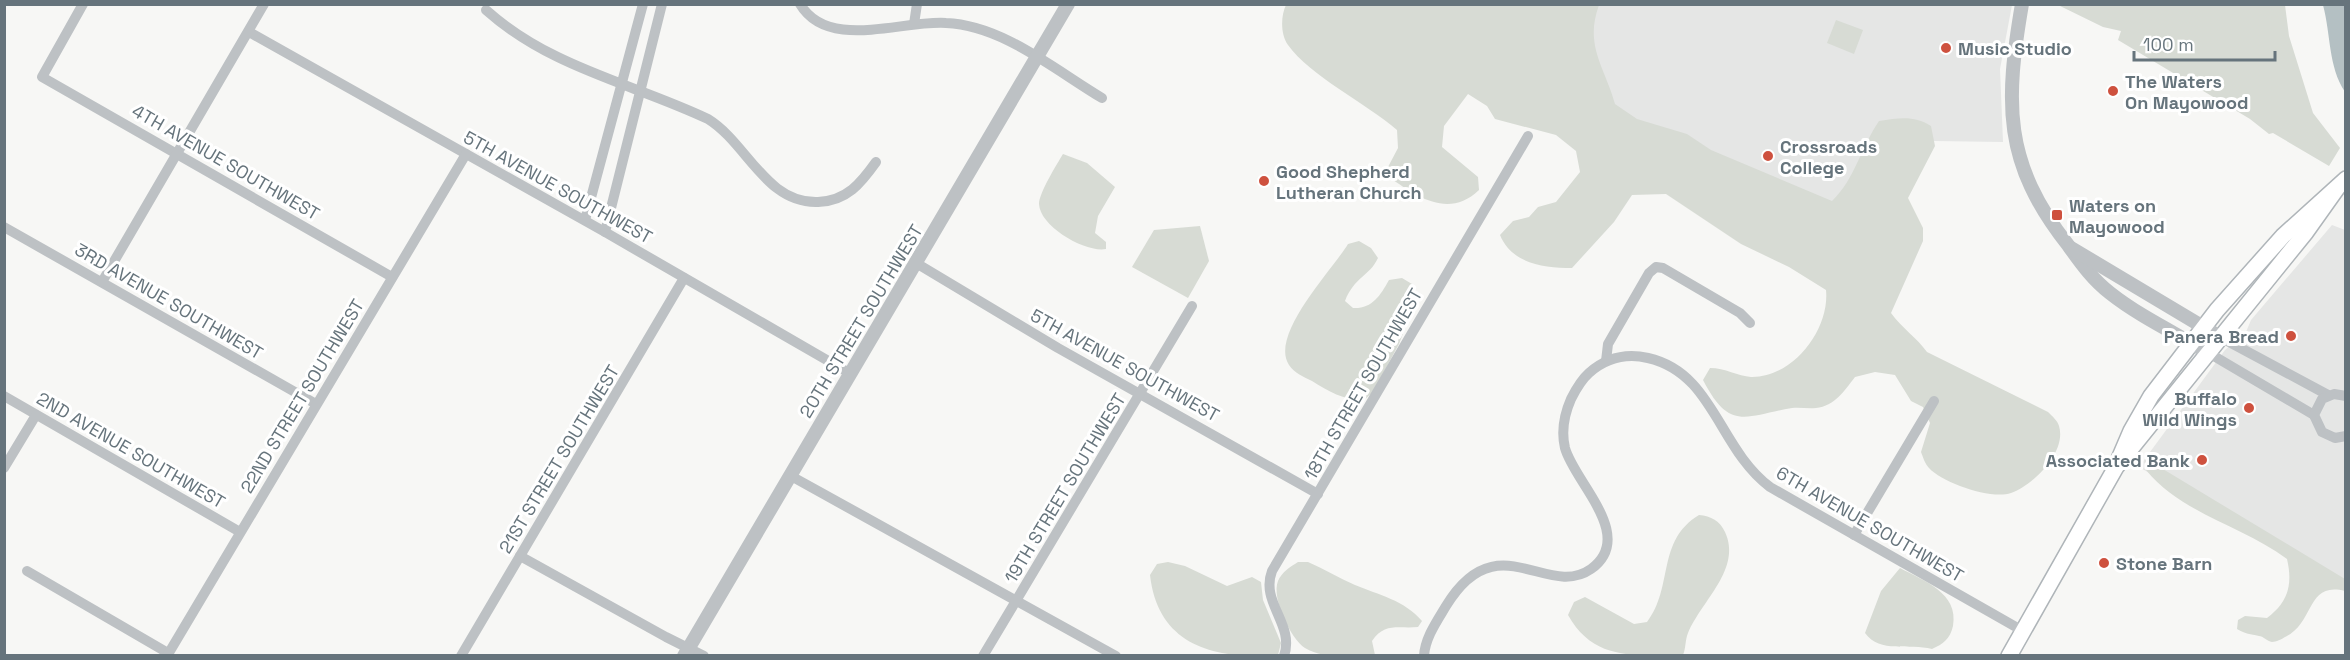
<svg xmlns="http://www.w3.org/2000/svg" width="2350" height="660" viewBox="0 0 2350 660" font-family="'Space Grotesk',sans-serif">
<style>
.built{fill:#e5e6e5}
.green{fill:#d7dbd4}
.water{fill:#b4c0c3}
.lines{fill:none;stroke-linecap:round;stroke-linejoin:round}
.secondary-casing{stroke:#afb5b9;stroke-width:18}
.minor{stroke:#bdc1c4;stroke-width:10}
.tertiary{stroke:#bdc1c4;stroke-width:14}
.secondary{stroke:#fff;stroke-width:15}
.poi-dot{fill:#ce513e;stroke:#fff;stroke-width:2}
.labels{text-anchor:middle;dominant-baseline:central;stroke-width:6;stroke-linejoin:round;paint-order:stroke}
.poi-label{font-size:18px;font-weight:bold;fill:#66747c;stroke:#fff;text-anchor:start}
.street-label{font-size:18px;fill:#66747c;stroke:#fff}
</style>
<rect width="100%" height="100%" fill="#f7f7f5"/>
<g class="built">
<polygon points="1348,5 2012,5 2000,69 2003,142 1934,141 1845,291"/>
<polygon points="2332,225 2345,230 2345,587 2139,467 2225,350 2246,332 2251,320"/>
</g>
<g class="green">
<path d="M1286 5H1599C1584 46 1605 67 1615 104L1637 119 1687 134 1711 150 1832 201C1855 179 1861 147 1879 121 1899 118 1914 115 1931 126L1935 146 1908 198 1923 228V241L1891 313C1902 328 1917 338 1927 352L2048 412C2052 416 2058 421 2059 426 2067 452 2033 485 2011 493 1991 500 1943 483 1929 468 1925 464 1923 457 1921 452L1930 423 1923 407 1911 401 1895 375 1875 372 1855 377C1844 391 1835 406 1816 408 1808 409 1800 407 1792 408 1745 416 1730 432 1703 380L1710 368C1725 368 1738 376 1751 377 1793 378 1830 329 1826 290L1789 267 1741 244 1666 194 1632 195 1614 222 1572 268C1544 268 1512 264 1500 235L1513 221 1529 217 1538 207 1556 202 1580 172 1576 151 1556 135 1495 119 1487 106 1468 94 1444 126 1442 147 1478 177 1479 190C1449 219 1417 197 1389 177L1388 167 1398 148 1397 130C1367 104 1309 75 1288 45 1280 34 1281 15 1286 5Z"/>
<polygon points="2058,5 2285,5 2289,36 2313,113 2340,148 2329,166 2273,133 2269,134 2250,119 2118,40 2121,31 2103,27"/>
<polygon points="1836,20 1863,30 1854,54 1827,43"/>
<path d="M1063 154 1087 163 1115 187 1098 216 1095 233 1106 242V249C1086 253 1040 227 1039 204 1039 193 1057 164 1063 154Z"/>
<polygon points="1200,226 1209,261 1188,298 1132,267 1154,230"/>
<path d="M1359 241 1371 248 1378 258C1369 277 1355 276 1345 301L1353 308C1372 309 1380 296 1389 280L1402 278 1412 284 1414 304 1399 344 1373 392 1363 401C1344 400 1328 391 1312 381 1304 377 1294 373 1289 365 1269 335 1333 269 1348 244Z"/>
<path d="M2148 460 2345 579V591C2306 581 2315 623 2285 637 2282 639 2276 642 2272 642 2267 641 2263 636 2259 636 2250 634 2246 634 2237 629L2238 620 2245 616 2267 618C2288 602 2293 585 2287 559 2243 526 2182 514 2146 470Z"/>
<path d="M1699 515C1711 516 1720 521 1725 532 1742 569 1702 600 1688 633 1685 640 1686 648 1683 655 1633 656 1593 660 1568 615L1574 602 1585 597 1634 624 1647 622C1674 587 1656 541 1699 515Z"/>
<path d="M1168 562 1185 566 1227 586 1252 577 1261 582 1263 600 1281 643 1278 655C1215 660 1158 646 1150 575L1157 564Z"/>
<path d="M1298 562H1308C1324 569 1339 578 1355 585 1379 595 1404 600 1422 621L1418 627C1398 629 1385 622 1372 641L1375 655C1353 655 1325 660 1305 648 1291 639 1271 598 1278 581 1282 572 1290 567 1298 562Z"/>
<path d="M1900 568C1924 581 1959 593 1953 626 1950 639 1943 644 1932 649 1909 643 1880 654 1865 633L1881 591Z"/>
</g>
<path class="water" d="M2323 5H2345V92C2328 66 2331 35 2323 5Z"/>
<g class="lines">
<g class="secondary-casing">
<g id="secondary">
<polyline points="2119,459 2131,431 2151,396 2217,310 2283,236 2346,179"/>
<polyline points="2009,656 2116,467 2306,232 2338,187"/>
</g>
</g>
<g class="minor">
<polyline points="83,4 42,77 392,277"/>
<path d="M800 4C828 51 901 20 946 23 1002 25 1055 70 1102 98"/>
<path d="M486 10C551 68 632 83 708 119 747 143 766 204 818 202 847 201 861 183 876 162"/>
<polyline points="914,24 917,4"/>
<polyline points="249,32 605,232 851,374"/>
<polyline points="585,220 643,4"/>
<polyline points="4,227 316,404"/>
<polyline points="605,232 662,4"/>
<polyline points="916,263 1058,348 1318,494"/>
<polyline points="102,282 264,4"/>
<polyline points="2220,337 2328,395"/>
<polyline points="2207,352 2314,415"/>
<polyline points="1606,361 1608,344 1649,273 1656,267 1663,268 1740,313 1750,323"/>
<polyline points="4,396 240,532"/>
<polyline points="2346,396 2334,394 2322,399 2314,415 2322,432 2335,438 2346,436"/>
<polyline points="4,468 36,415"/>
<polyline points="791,476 1116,656"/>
<polyline points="1854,535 1934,401"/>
<polyline points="520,556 666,637 704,656"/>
<polyline points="27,571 168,653"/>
<polyline points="167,656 466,154"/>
<polyline points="461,656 684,278"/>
<polyline points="983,656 1192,306"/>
<path d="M1284 656C1295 624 1260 603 1272 571L1528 136"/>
<path d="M1424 656C1425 638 1437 621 1446 606 1497 522 1547 600 1591 569 1637 536 1574 482 1565 448 1561 431 1564 415 1571 399 1576 389 1581 380 1589 373 1606 358 1626 353 1648 358 1714 373 1718 448 1770 487L2023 631"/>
</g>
<g class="tertiary">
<path d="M2022 4C2005 103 2003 163 2068 245 2081 263 2092 279 2110 293 2139 316 2175 333 2207 352"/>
<polyline points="2071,248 2220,337"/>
<polyline points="684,656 1068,4"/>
</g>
<use href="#secondary" class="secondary"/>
</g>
<g class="poi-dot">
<circle cx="1946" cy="48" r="6"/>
<circle cx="2113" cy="91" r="6"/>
<circle cx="1768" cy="156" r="6"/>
<circle cx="1264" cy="181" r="6"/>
<rect x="2051" y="209" width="12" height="12" rx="3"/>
<circle cx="2291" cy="336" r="6"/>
<circle cx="2249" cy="408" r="6"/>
<circle cx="2202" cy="460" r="6"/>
<circle cx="2104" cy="563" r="6"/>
</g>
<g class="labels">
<g class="poi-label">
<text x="1958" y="48">Music Studio</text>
<text x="2125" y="81">The Waters<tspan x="2125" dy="21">On Mayowood</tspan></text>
<text x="1780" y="146">Crossroads<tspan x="1780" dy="21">College</tspan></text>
<text x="1276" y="171">Good Shepherd<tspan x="1276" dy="21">Lutheran Church</tspan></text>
<text x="2069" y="205">Waters on<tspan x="2069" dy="21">Mayowood</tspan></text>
<text x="2279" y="336" text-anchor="end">Panera Bread</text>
<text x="2237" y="398" text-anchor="end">Buffalo<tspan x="2237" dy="21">Wild Wings</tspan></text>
<text x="2190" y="460" text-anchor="end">Associated Bank</text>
<text x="2116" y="563">Stone Barn</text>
</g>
<g class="street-label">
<text transform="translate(226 162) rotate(30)">4TH AVENUE SOUTHWEST</text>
<text transform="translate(558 187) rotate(29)">5TH AVENUE SOUTHWEST</text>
<text transform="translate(169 301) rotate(30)">3RD AVENUE SOUTHWEST</text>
<text transform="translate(861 321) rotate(-59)">20TH STREET SOUTHWEST</text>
<text transform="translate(1125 365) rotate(29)">5TH AVENUE SOUTHWEST</text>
<text transform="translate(1363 384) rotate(-60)">18TH STREET SOUTHWEST</text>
<text transform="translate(302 396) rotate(-59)">22ND STREET SOUTHWEST</text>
<text transform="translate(131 450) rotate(30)">2ND AVENUE SOUTHWEST</text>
<text transform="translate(559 459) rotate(-59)">21ST STREET SOUTHWEST</text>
<text transform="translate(1065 488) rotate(-59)">19TH STREET SOUTHWEST</text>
<text transform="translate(1870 524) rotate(30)">6TH AVENUE SOUTHWEST</text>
</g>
</g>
<rect width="2350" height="660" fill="none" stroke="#66747c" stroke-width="12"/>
<path d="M2134 51v9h141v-9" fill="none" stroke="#66747c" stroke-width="3"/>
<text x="2143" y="51" font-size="18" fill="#66747c" stroke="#ffffff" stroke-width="4.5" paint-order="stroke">100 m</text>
</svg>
